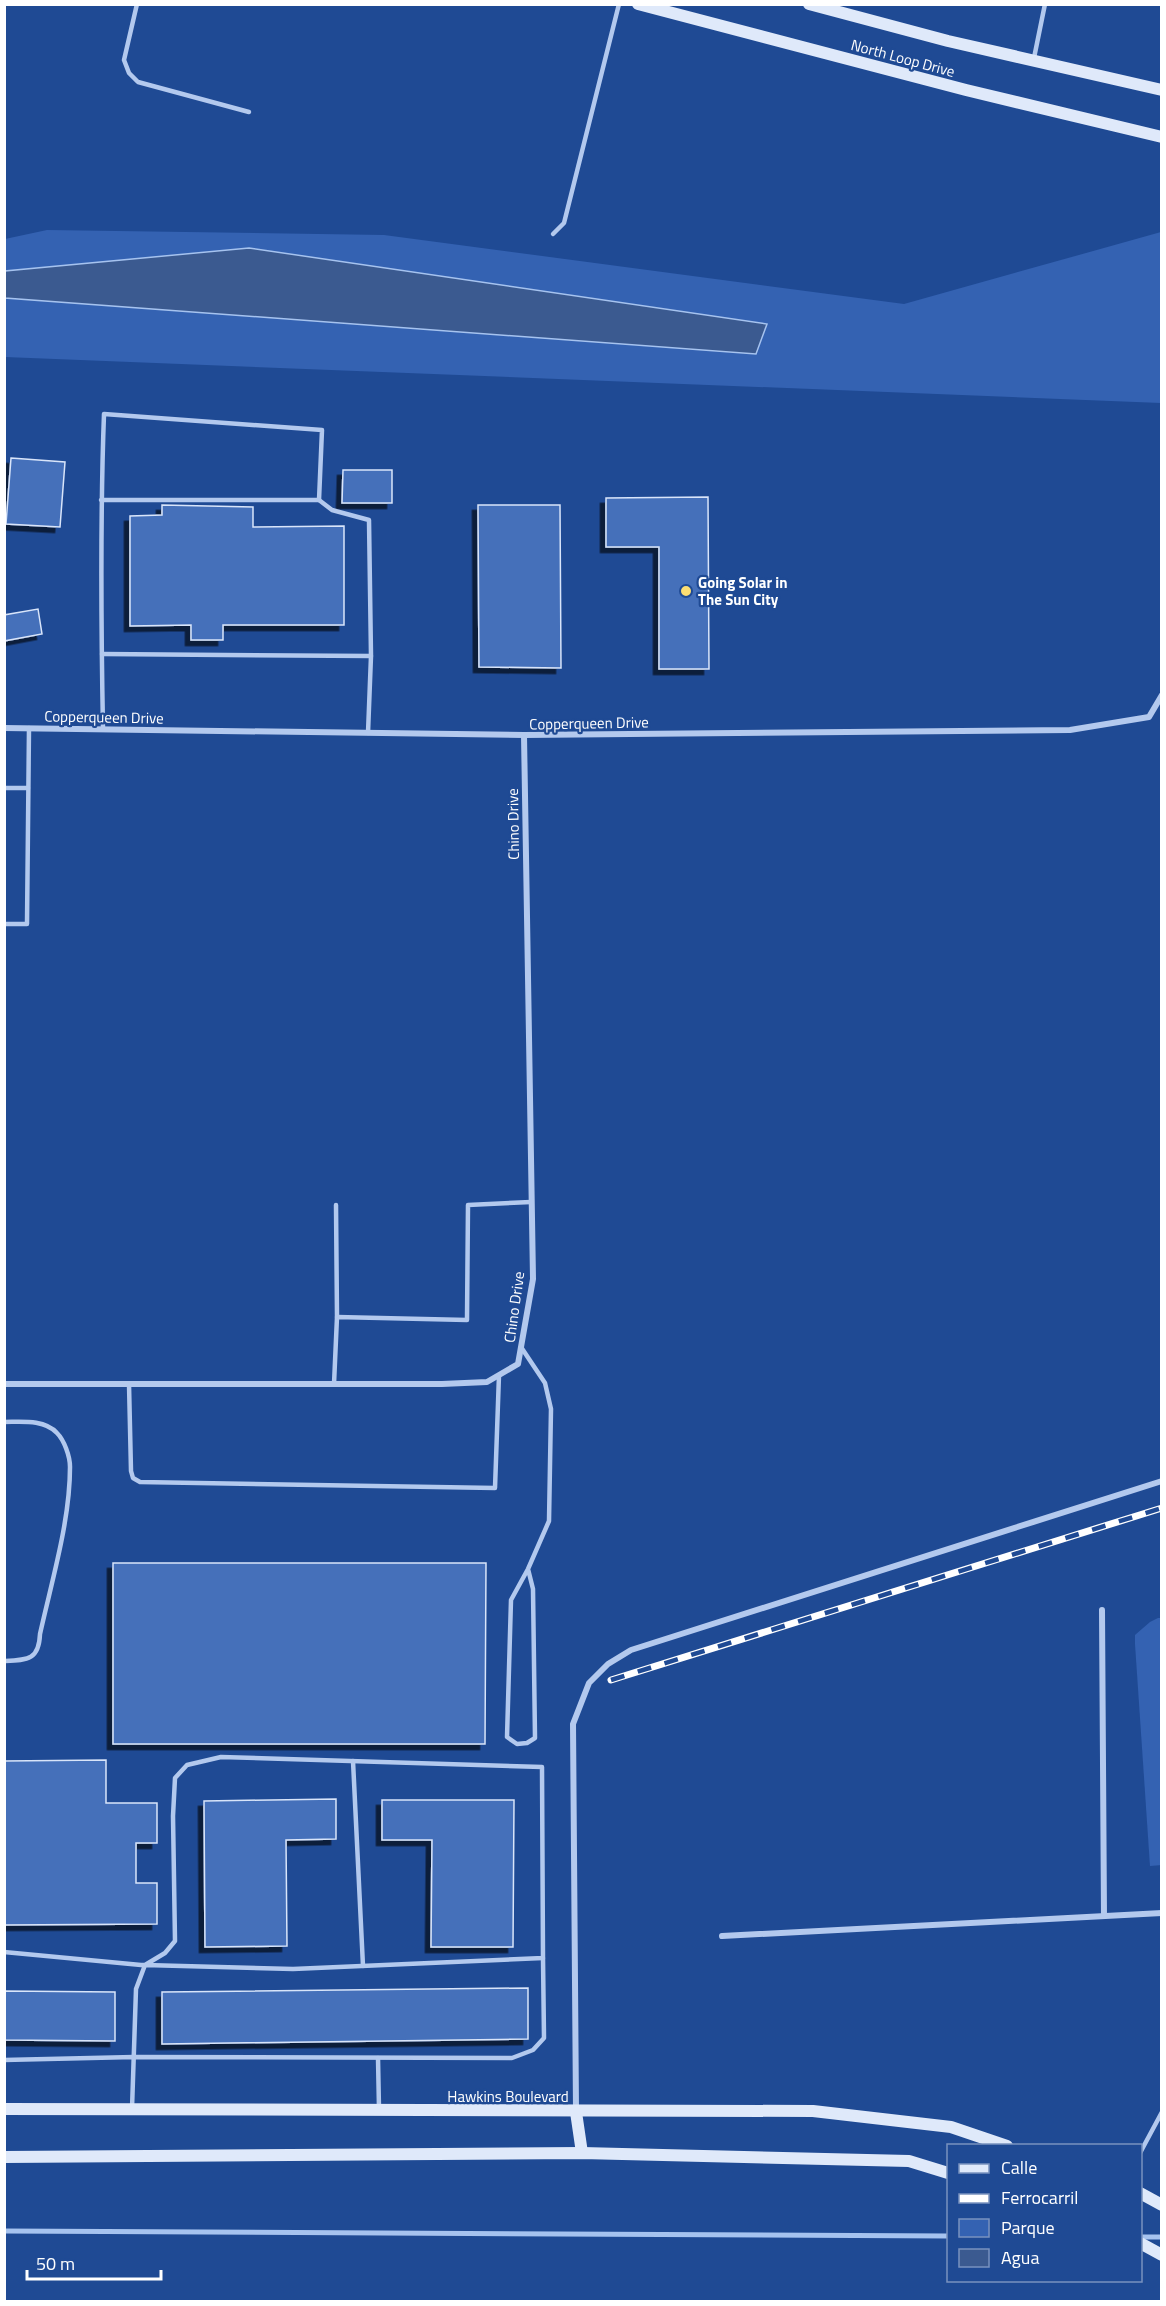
<svg xmlns="http://www.w3.org/2000/svg" width="1166" height="2306" viewBox="0 0 1166 2306" font-family="'Titillium Web',sans-serif">
<style>
.green{fill:#3462b2}
.water{fill:#3b5a90;stroke:#a6c3ef;stroke-width:1.5}
.lines{fill:none;stroke-linecap:round;stroke-linejoin:round}
.stream{stroke:#a6c3ef;stroke-width:5}
.building{fill:#4470ba;stroke:#d9e5fa;stroke-width:1.5;filter:url(#shadow)}
.service{stroke:#b3c9ee;stroke-width:4.5}
.minor{stroke:#b3c9ee;stroke-width:6}
.secondary{stroke:#dfe9fa;stroke-width:12}
.rail-casing{stroke:#fff;stroke-width:7}
.rail{stroke:#1f4a94;stroke-width:4.5;stroke-dasharray:14;stroke-linecap:butt}
.poi-dot{fill:#fcde73;stroke:#1f4a94;stroke-width:2}
.labels{text-anchor:middle;dominant-baseline:central;stroke-width:4.5;stroke-linejoin:round;paint-order:stroke}
.street-label{font-size:15px;fill:#fff;stroke:#1f4a94}
.poi-label{font-size:15px;font-weight:bold;fill:#fff;stroke:#1f4a94;text-anchor:start}
</style>
<defs>
<filter id="shadow"><feDropShadow dx="-5.5" dy="5.5" stdDeviation="0" flood-color="#0009"/></filter>
</defs>
<rect width="100%" height="100%" fill="#1f4a94"/>
<g class="green">
<polygon points="47,230 384,235 904,304 1161,232 1161,403 5,357 5,239"/>
<polygon points="1158,1618 1162,1618 1162,1865 1150,1866 1135,1644 1135,1635 1150,1622"/>
</g>
<polygon class="water" points="249,248 767,324 756,354 5,298 5,271"/>
<g class="lines">
<g class="stream">
<polyline points="4,2231 948,2236"/>
<polyline points="1140,2237 1162,2237"/>
</g>
</g>
<g class="building">
<polygon points="11,458 65,462 60,527 6,524"/>
<polygon points="343,470 392,470 392,503 342,503"/>
<polygon points="708,497 709,669 659,669 659,547 606,547 606,498"/>
<polygon points="162,505 253,507 253,527 344,526 344,625 223,625 223,640 191,640 191,625 130,626 130,516 162,515"/>
<polygon points="478,505 560,505 561,668 479,667"/>
<polygon points="38,609 42,634 4,641 4,615"/>
<polygon points="113,1563 486,1563 485,1744 113,1744"/>
<polygon points="106,1760 106,1803 157,1803 157,1843 136,1843 136,1883 157,1883 157,1924 4,1925 4,1761"/>
<polygon points="336,1799 336,1839 286,1840 287,1946 205,1947 204,1801"/>
<polygon points="382,1800 514,1800 513,1947 431,1947 432,1840 382,1840"/>
<polygon points="528,1988 528,2039 162,2044 162,1992"/>
<polygon points="4,1991 115,1992 115,2041 4,2040"/>
</g>
<g class="lines">
<g class="service">
<polyline points="137,4 124,60 129,73 138,82 249,112"/>
<polyline points="1034,58 1045,4"/>
<polyline points="553,234 564,223 619,4"/>
<path d="M101 500H319L322 430 104 414C100 519 101 624 103 729"/>
<polyline points="319,500 332,510 369,520 371,656 368,733"/>
<polyline points="102,654 371,656"/>
<polyline points="4,788 28,788"/>
<polyline points="4,924 27,924 29,728"/>
<polyline points="336,1205 337,1317"/>
<polyline points="521,1347 545,1383 551,1409 549,1521 528,1569 511,1600 507,1737 517,1744 527,1743 535,1738 533,1589 528,1569"/>
<polyline points="129,1384 131,1471 133,1478 140,1482 495,1488 499,1375"/>
<polyline points="334,1384 337,1317 467,1320 468,1205 531,1202"/>
<path d="M4 1422C21 1422 44 1419 57 1433 64 1440 70 1456 70 1467 70 1521 52 1580 40 1634 39 1660 28 1660 4 1661"/>
<polyline points="353,1761 363,1966"/>
<polyline points="4,1952 141,1965 145,1965 293,1969 543,1958 542,1767 221,1757 187,1765 175,1778 173,1816 175,1941 165,1953 145,1965 136,1989 132,2109"/>
<polyline points="378,2058 379,2109"/>
<polyline points="4,2060 134,2057 512,2058 533,2050 544,2038 543,1958"/>
<polyline points="1140,2153 1162,2112"/>
</g>
<g class="minor">
<polyline points="4,728 524,735 1070,730 1149,717 1162,695"/>
<polyline points="4,1384 442,1384 487,1382 518,1364 533,1279 524,735"/>
<polyline points="1102,1610 1104,1916"/>
<polyline points="722,1936 1162,1913"/>
<polyline points="576,2111 573,1724 589,1683 608,1664 631,1650 1162,1481"/>
</g>
<g class="secondary">
<polyline points="638,4 966,90 1162,137"/>
<polyline points="809,4 948,41 1162,90"/>
<polyline points="4,2109 813,2111 951,2127 1007,2146"/>
<polyline points="576,2112 582,2153"/>
<polyline points="4,2157 582,2153 909,2161 948,2173"/>
<polyline points="1140,2193 1162,2205"/>
<polyline points="1140,2243 1162,2255"/>
</g>
<g class="rail-casing">
<polyline id="rail" points="611,1680 1162,1508"/>
</g>
<use href="#rail" class="rail"/>
</g>
<circle class="poi-dot" cx="686" cy="591" r="6"/>
<g class="labels">
<g class="street-label">
<text transform="translate(903 58) rotate(15)">North Loop Drive</text>
<text transform="translate(104 717) rotate(1)">Copperqueen Drive</text>
<text transform="translate(589 723) rotate(-1)">Copperqueen Drive</text>
<text transform="translate(513 824) rotate(-91)">Chino Drive</text>
<text transform="translate(514 1307) rotate(-82)">Chino Drive</text>
<text x="508" y="2096">Hawkins Boulevard</text>
</g>
<g class="poi-label">
<text x="698" y="582">Going Solar in<tspan x="698" dy="17">The Sun City</tspan></text>
</g>
</g>
<rect width="1166" height="2306" fill="none" stroke="#ffffff" stroke-width="12"/>
<rect x="947" y="2144" width="195" height="138" fill="#1f4a94" stroke="#7992bf" stroke-width="1.5"/>
<rect x="959" y="2164" width="30" height="9" fill="#dfe9fa" stroke="#7992bf" stroke-width="1.5"/>
<text x="1001" y="2174" font-size="18" fill="#ffffff">Calle</text>
<rect x="959" y="2194" width="30" height="9" fill="#ffffff" stroke="#7992bf" stroke-width="1.5"/>
<text x="1001" y="2204" font-size="18" fill="#ffffff">Ferrocarril</text>
<rect x="959" y="2219" width="30" height="18" fill="#3462b2" stroke="#7992bf" stroke-width="1.5"/>
<text x="1001" y="2234" font-size="18" fill="#ffffff">Parque</text>
<rect x="959" y="2249" width="30" height="18" fill="#3b5a90" stroke="#7992bf" stroke-width="1.5"/>
<text x="1001" y="2264" font-size="18" fill="#ffffff">Agua</text>
<path d="M27 2270v9h134v-9" fill="none" stroke="#ffffff" stroke-width="3"/>
<text x="36" y="2270" font-size="18" fill="#ffffff" stroke="#1f4a94" stroke-width="4.5" paint-order="stroke">50 m</text>
</svg>
